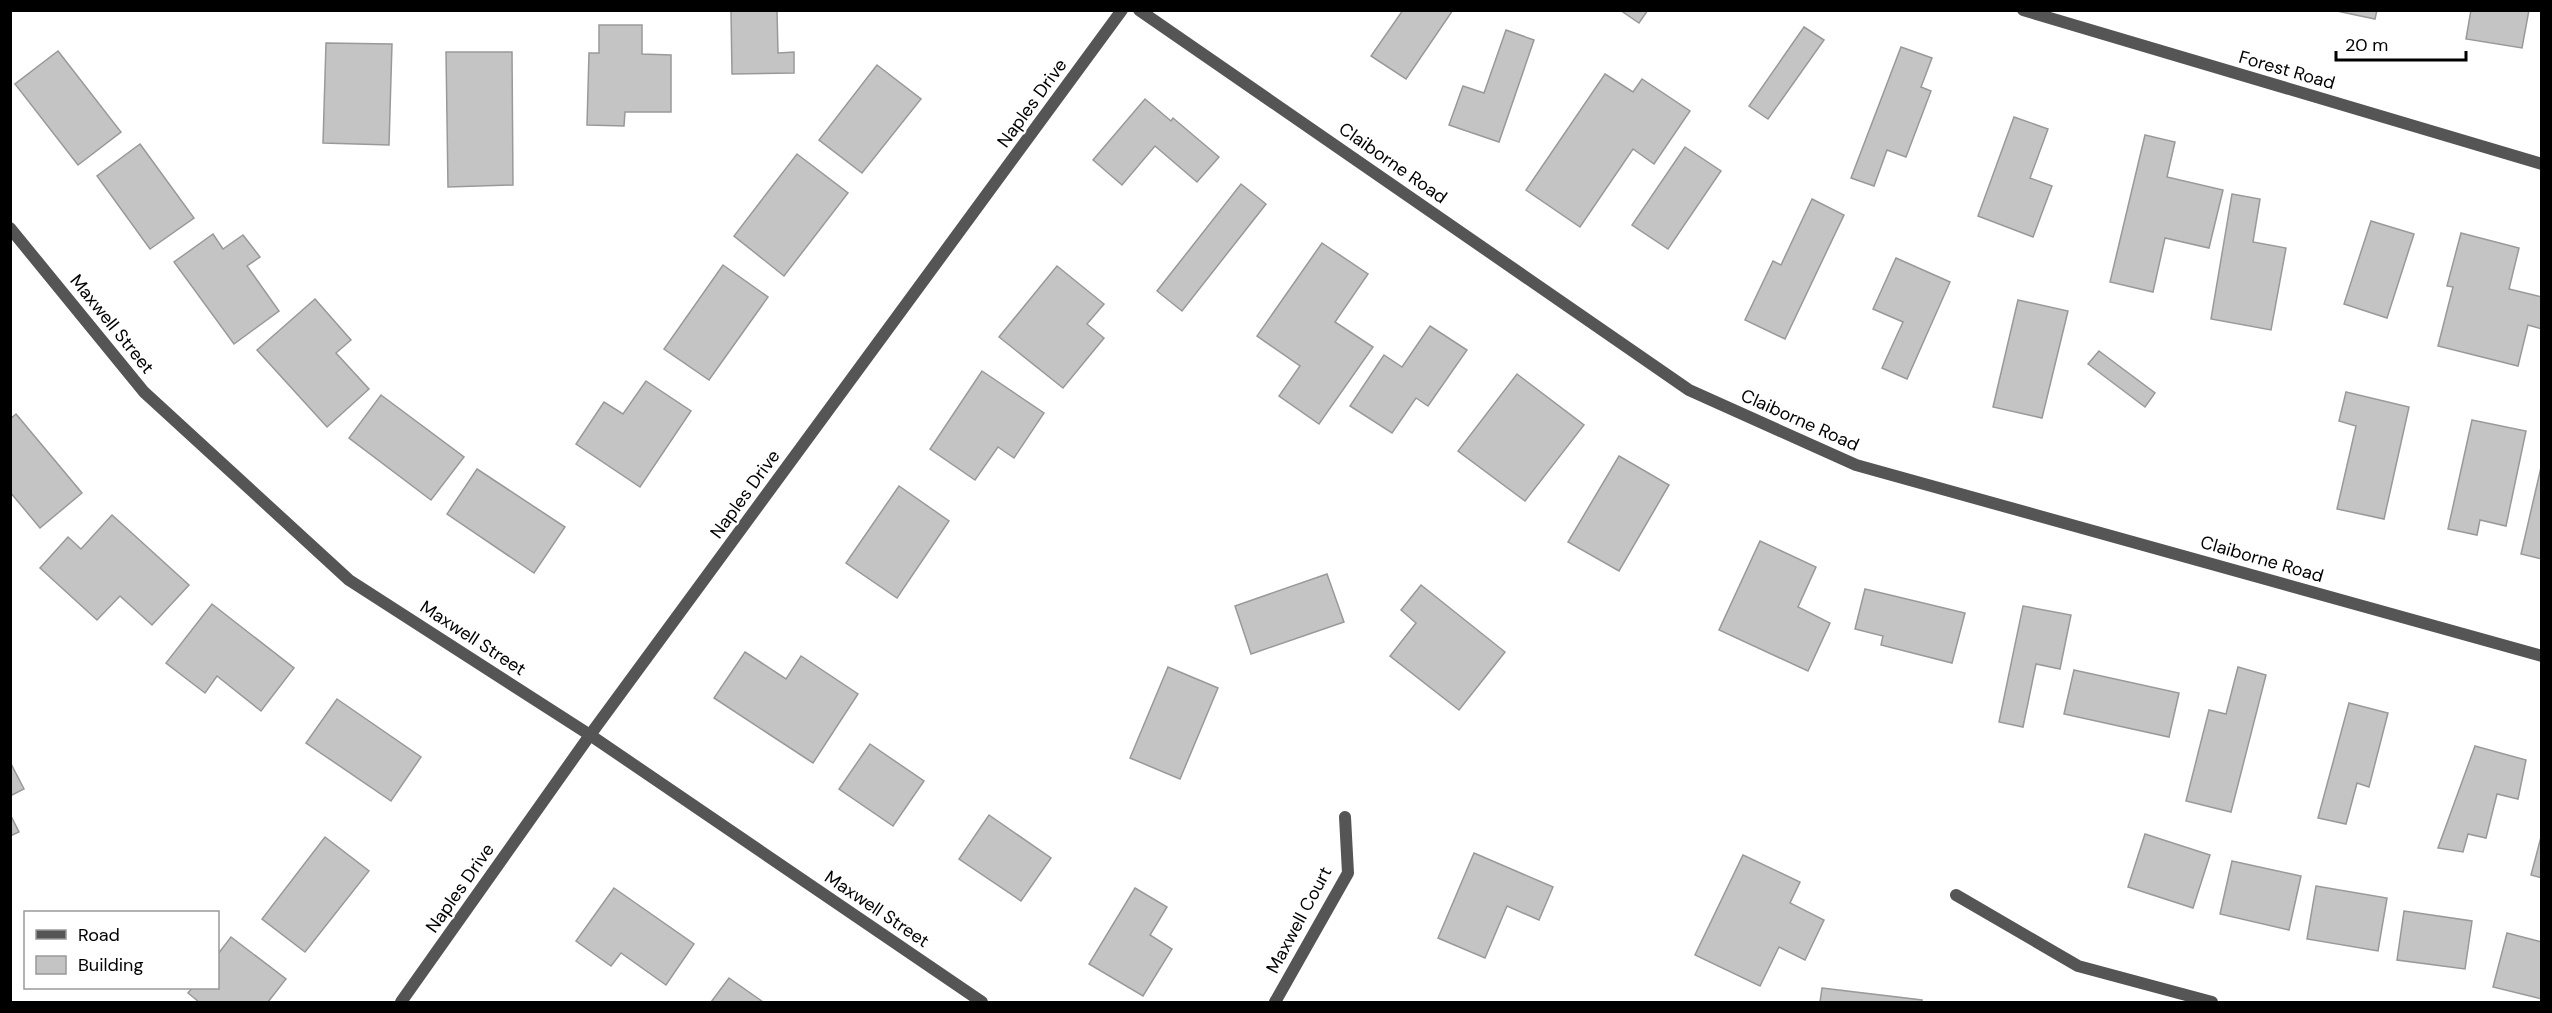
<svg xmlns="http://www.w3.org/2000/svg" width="2552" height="1013" viewBox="0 0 2552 1013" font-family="'DM Sans',sans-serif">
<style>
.building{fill:#c4c4c4;stroke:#999;stroke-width:1.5}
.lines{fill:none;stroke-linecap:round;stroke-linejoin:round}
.minor{stroke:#555;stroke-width:12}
.tertiary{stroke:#555;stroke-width:12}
.labels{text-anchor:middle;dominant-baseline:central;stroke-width:4.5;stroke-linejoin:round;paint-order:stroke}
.street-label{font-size:18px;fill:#000;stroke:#fff}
</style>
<rect width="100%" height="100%" fill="#fff"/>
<g class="building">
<polygon points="777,10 778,53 794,52 794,73 732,74 731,11"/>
<polygon points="1403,10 1453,10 1406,79 1371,56"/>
<polygon points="1620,10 1648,10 1639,23"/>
<polygon points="2332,10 2377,10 2375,19"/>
<polygon points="2471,10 2529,10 2522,48 2466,39"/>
<polygon points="599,25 642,25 642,54 671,55 671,112 625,112 624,126 587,125 589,53 599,53"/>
<polygon points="1804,27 1824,40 1768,119 1749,106"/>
<polygon points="1506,30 1534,40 1499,142 1449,125 1463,86 1484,93"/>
<polygon points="326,43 392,44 389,145 323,143"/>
<polygon points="1901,47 1932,58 1921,87 1931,91 1906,157 1887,150 1874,186 1851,178"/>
<polygon points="58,51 121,132 78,165 15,84"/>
<polygon points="446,52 512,52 513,185 448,187"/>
<polygon points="877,65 921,99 862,173 819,140"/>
<polygon points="1605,74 1633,92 1642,79 1690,111 1654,164 1633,149 1580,227 1526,190"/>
<polygon points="1145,99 1171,121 1173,118 1219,157 1197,182 1155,146 1122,185 1093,160"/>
<polygon points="2014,117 2048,129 2030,178 2052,186 2033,237 1978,216"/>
<polygon points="2145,135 2175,142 2167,177 2223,190 2209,248 2165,238 2153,292 2110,282"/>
<polygon points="140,144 194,218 150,249 97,176"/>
<polygon points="1685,147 1721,171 1668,249 1632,225"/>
<polygon points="797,154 848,193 784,276 734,236"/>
<polygon points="1241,184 1266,204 1182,311 1157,291"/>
<polygon points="2232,194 2260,199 2253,242 2286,248 2271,330 2211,319"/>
<polygon points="1812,199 1844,215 1785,339 1745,320 1773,261 1781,265"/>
<polygon points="2371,221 2414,234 2387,318 2344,304"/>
<polygon points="2461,233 2519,248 2509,289 2542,297 2542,329 2528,325 2518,366 2438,346 2453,287 2447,286"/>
<polygon points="213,234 223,249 243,235 260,257 247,266 279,311 234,344 174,262"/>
<polygon points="1322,243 1368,274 1335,322 1373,347 1319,424 1279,396 1300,366 1257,336"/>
<polygon points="1896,258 1950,282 1907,379 1882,368 1903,322 1873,309"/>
<polygon points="723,265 768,297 709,380 664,349"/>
<polygon points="1057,266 1104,304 1087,324 1104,338 1063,388 999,337"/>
<polygon points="315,299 351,340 336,353 369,389 327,427 257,350"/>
<polygon points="2018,300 2068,311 2042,418 1993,407"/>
<polygon points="1430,326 1467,350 1428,406 1416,398 1392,433 1350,406 1384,355 1402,367"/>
<polygon points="2099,351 2155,393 2145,407 2088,364"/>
<polygon points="982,371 1044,413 1014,458 998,447 975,480 930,449"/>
<polygon points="1517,374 1584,425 1525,501 1458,451"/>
<polygon points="646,381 691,411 640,487 576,444 604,402 623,414"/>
<polygon points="2346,392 2409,407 2384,519 2337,509 2356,426 2339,421"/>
<polygon points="381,395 464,457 431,500 349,438"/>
<polygon points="16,414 82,493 40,528 10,492 10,419"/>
<polygon points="2472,420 2526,431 2506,526 2480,520 2477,535 2448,529"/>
<polygon points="1619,456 1669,485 1619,571 1568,542"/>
<polygon points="2542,463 2542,559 2521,554"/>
<polygon points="477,469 565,527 534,573 447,514"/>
<polygon points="899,486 949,521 897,598 846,563"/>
<polygon points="112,515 189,585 152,625 120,596 97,620 40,568 68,537 81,549"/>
<polygon points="1760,541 1816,567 1798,607 1830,623 1808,671 1719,630"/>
<polygon points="1327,574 1344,622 1251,654 1235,606"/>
<polygon points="1421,585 1505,652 1459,710 1390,656 1416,623 1401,610"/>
<polygon points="1865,589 1965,613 1952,663 1881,645 1883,636 1855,629"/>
<polygon points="212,604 294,668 261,711 217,676 205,693 166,663"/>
<polygon points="2023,606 2071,615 2060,669 2036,664 2023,727 1999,722"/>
<polygon points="745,652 786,679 801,656 858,694 813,763 714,698"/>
<polygon points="1168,667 1218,688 1180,779 1130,758"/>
<polygon points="2238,667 2266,675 2231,812 2186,801 2209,710 2226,714"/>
<polygon points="2074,670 2179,693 2169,737 2064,714"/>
<polygon points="337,699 421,757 391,801 306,743"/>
<polygon points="2349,703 2388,713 2369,787 2357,783 2346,824 2318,818"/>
<polygon points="870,744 924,781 893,826 839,789"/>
<polygon points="2475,746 2526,760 2518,799 2497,794 2486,838 2468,834 2463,852 2438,848"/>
<polygon points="10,762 24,789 10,796"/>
<polygon points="10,814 19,832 10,836"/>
<polygon points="989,815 1051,858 1021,901 959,859"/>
<polygon points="2145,834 2210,855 2193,908 2128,887"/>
<polygon points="325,837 369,871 305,952 262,919"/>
<polygon points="2541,837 2542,837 2542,878 2531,875"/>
<polygon points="1474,853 1553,887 1539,920 1507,906 1485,958 1438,938"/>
<polygon points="1743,855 1800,882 1790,903 1824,920 1805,960 1779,947 1760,986 1695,955"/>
<polygon points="2232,861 2301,876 2289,930 2220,914"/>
<polygon points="2316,886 2387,898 2378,951 2307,939"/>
<polygon points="614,888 694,944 666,985 621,953 611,966 576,941"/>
<polygon points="1135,888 1167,907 1150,935 1172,949 1143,996 1089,964"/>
<polygon points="2404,911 2472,921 2465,969 2397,960"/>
<polygon points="2507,933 2542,942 2542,999 2493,987"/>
<polygon points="231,937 286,979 268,1002 199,1002 188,993 192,988 218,988 218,954"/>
<polygon points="729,978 763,1002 711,1002"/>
<polygon points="1822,988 1922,1000 1922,1002 1820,1002"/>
</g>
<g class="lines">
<g class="minor">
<polyline points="1139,10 1689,390 1856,465 2542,656"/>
<polyline points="2023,10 2542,164"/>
<polyline points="1956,895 2078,966 2212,1002"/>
<polyline points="401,1002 590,735 1122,10"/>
<polyline points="1275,1002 1348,873 1345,817"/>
</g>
<polyline class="tertiary" points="10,228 144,392 349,580 590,735 982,1002"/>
</g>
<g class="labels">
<g class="street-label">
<text transform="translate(2287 70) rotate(16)">Forest Road</text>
<text transform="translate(1032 103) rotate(-54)">Naples Drive</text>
<text transform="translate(1393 163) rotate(35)">Claiborne Road</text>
<text transform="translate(112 324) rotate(51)">Maxwell Street</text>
<text transform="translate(1800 420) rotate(24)">Claiborne Road</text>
<text transform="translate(745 494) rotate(-54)">Naples Drive</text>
<text transform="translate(2262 559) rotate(16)">Claiborne Road</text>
<text transform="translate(473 638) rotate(33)">Maxwell Street</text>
<text transform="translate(460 888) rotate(-55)">Naples Drive</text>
<text transform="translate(877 909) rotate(34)">Maxwell Street</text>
<text transform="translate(1299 920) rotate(-62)">Maxwell Court</text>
</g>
</g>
<rect width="2552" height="1013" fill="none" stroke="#000000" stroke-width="24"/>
<rect x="24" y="911" width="195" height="78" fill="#ffffff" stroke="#999999" stroke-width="1.5"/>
<rect x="36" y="930" width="30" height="9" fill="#555555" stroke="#999999" stroke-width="1.5"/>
<text x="78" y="941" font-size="18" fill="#000000">Road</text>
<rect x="36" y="956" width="30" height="18" fill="#c4c4c4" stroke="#999999" stroke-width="1.5"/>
<text x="78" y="971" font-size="18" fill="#000000">Building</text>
<path d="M2336 51v9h130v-9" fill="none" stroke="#000000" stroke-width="3"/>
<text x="2345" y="51" font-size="18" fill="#000000" stroke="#ffffff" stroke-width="4.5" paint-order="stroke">20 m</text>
</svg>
